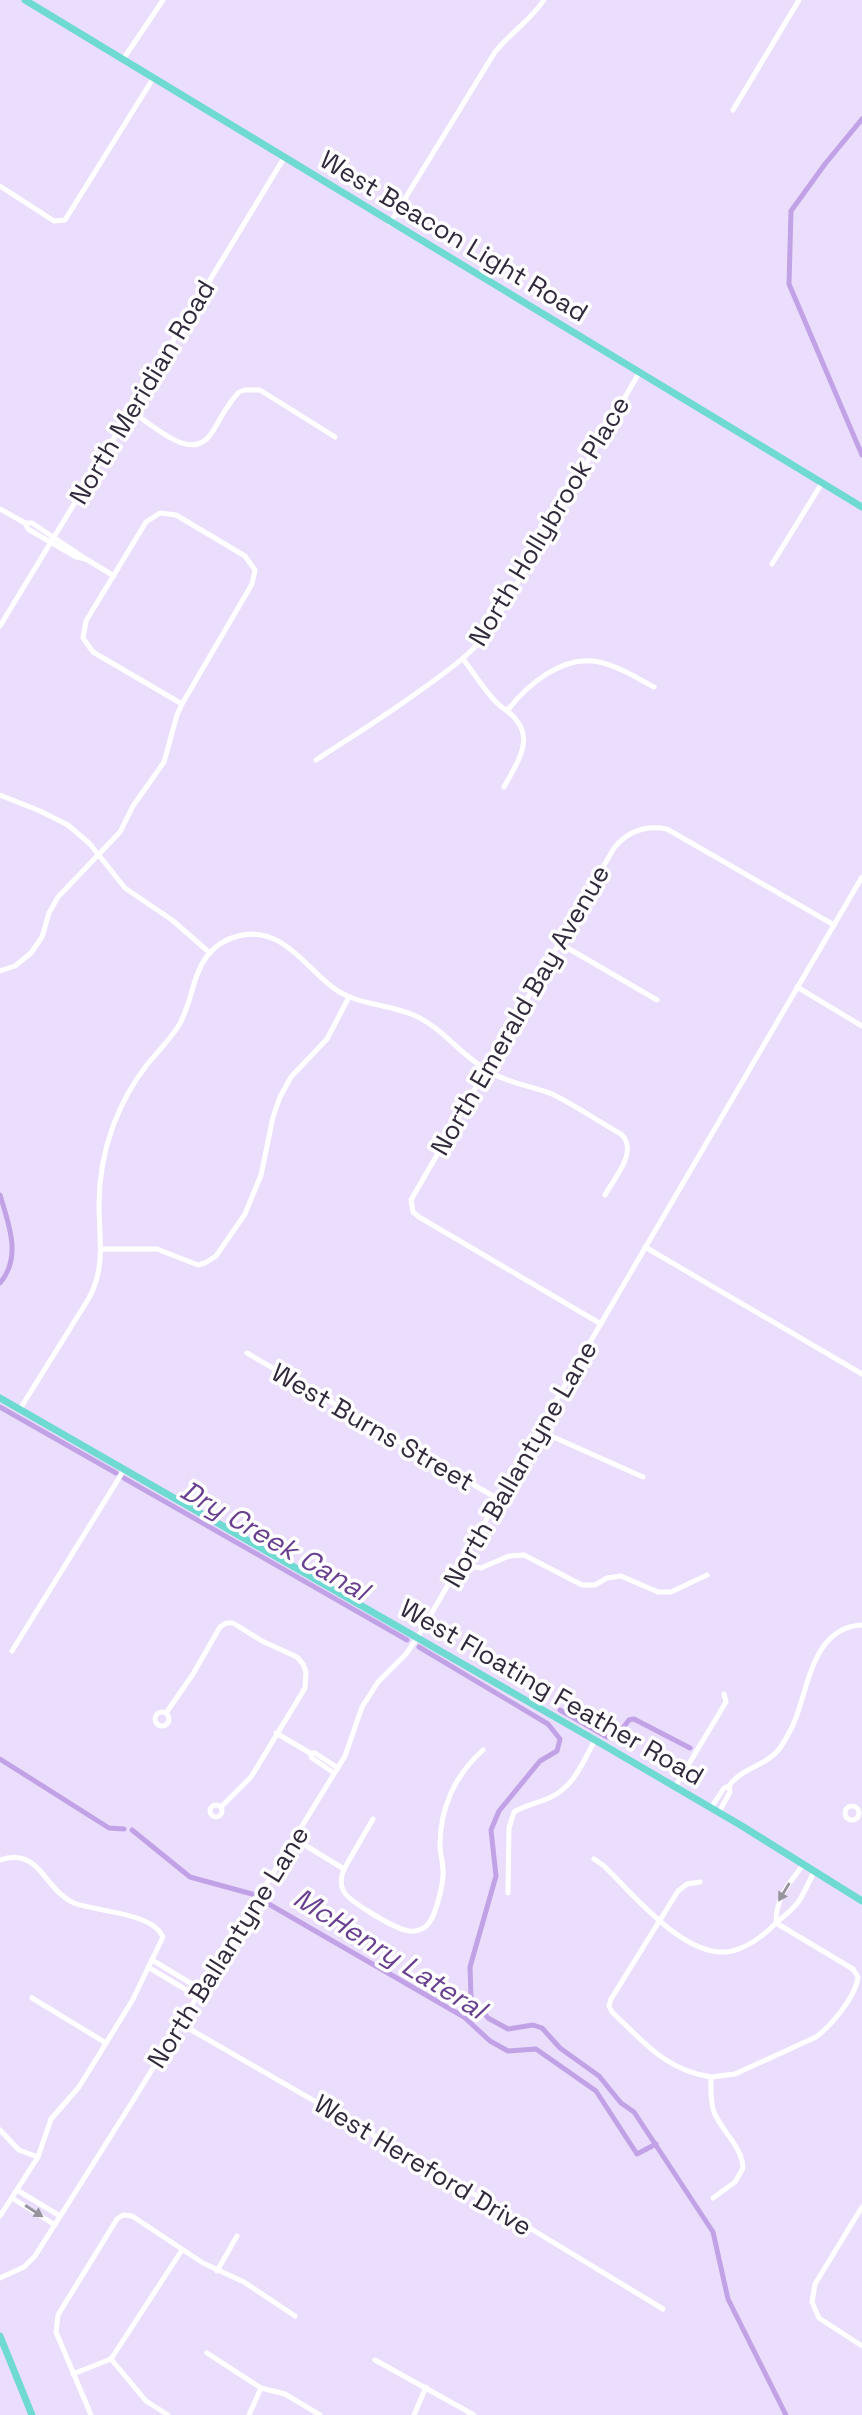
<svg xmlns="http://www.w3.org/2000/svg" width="862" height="2415" viewBox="0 0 862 2415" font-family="'Space Grotesk',sans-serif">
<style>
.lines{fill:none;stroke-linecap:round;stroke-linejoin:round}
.canal{stroke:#c1a2e6;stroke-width:5}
.minor{stroke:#fff;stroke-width:5}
.major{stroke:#6edad1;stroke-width:7}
.oneway{fill:#98949e}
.labels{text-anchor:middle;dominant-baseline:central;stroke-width:7;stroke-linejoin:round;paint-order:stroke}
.street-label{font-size:26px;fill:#32293d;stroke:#fff}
.water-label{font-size:28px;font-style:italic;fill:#694090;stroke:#fff}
</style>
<rect width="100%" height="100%" fill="#ebdefd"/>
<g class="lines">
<g class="canal">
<polyline points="862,119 825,164 791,211 789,284 862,455"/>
<path d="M0 1195C9 1225 22 1257 0 1283"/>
<polyline points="0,1407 116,1473"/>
<polyline points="122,1477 407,1640"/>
<polyline points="419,1647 548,1724 560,1739 557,1751 540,1761 499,1811 491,1830 496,1876 470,1967 471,1997 488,2018 508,2029 533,2025 542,2028 560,2048 599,2076 621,2103 634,2112 713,2232 728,2299 786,2415"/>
<polyline points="560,1710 607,1737 616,1737 629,1720 634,1719 690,1748"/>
<polyline points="0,1759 109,1828 124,1829"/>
<polyline points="132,1830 190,1877 252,1894"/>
<polyline points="260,1899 464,2017 490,2041 508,2051 536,2049 596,2091 637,2154 656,2144"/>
</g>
<g class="minor">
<polyline points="124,58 163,0"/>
<polyline points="733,110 799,0"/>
<polyline points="0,186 54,221 65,220 154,77"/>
<path d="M390 223 495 52C510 33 531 20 544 0"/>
<path d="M130 411C152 423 190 464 211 434 220 420 227 404 239 392L245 390H260L335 437"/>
<polyline points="0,509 25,523 32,523 86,559 76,557 28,529 25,523"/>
<polyline points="86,559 114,576"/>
<polyline points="772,564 822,483"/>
<polyline points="0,626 284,158"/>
<path d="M463 659C474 673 484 690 497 703 503 709 512 713 517 721 534 742 514 768 504 787"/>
<path d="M507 711C527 685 563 654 599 662 618 666 637 678 654 687"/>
<path d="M316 760C353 736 390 713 425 687 450 669 476 651 493 625L639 373"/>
<polyline points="0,795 40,811 68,825 90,844 125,888 172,920 210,953"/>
<polyline points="559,943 657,1000"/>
<polyline points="0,971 15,966 31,953 42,937 49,913 58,897 120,832 133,806 164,762 177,715 182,704 252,584 255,570 245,556 176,515 160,513 146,522 86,621 83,638 93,652 182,704"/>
<polyline points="797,987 862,1026"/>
<polyline points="645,1247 862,1374"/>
<polyline points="102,1249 157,1249 198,1265 205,1263 216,1256 245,1214 261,1175 273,1117 280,1097 291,1077 327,1039 349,997"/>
<path d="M601 1324 419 1217 413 1212 411 1200 614 848C628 831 646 825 667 829L834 925"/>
<polyline points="247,1353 500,1500"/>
<path d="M20 1409 89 1298C106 1266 99 1238 99 1204 99 1178 104 1151 113 1126 121 1105 132 1084 146 1066 157 1052 170 1040 179 1025 192 1003 192 976 207 956 215 946 226 939 238 936 280 925 303 964 331 986 355 1006 388 1003 416 1016 445 1030 463 1058 492 1073 511 1084 532 1086 552 1094 575 1105 598 1121 621 1134 639 1151 615 1177 605 1195"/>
<polyline points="540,1431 643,1477"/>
<polyline points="461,1565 481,1568 509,1556 524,1555 582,1585 595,1585 607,1578 621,1576 658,1592 671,1592 707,1575"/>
<polyline points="12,1651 124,1470"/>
<circle cx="162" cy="1719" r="7"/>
<polyline points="166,1713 193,1674 220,1627 226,1623 233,1623 262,1641 297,1657 303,1664 306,1672 305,1688 251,1777 221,1807"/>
<polyline points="276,1733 310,1753"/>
<polyline points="334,1773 312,1758 310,1753 315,1753 338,1768"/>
<path d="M729 1786C741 1768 767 1766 780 1748 788 1736 795 1723 799 1709 810 1675 818 1627 862 1625"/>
<polyline points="675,1787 726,1702 724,1694"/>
<circle cx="216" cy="1811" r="6"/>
<circle cx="852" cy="1813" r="7"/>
<polyline points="711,1808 724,1788 729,1786 730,1792 719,1812"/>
<path d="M373 1819 344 1869C341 1876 340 1883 343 1890 347 1901 393 1927 405 1930 413 1933 424 1930 429 1923 436 1914 444 1882 443 1871 443 1862 440 1854 440 1845 440 1807 456 1774 483 1750"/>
<polyline points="295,1839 344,1869"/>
<path d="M594 1859 604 1866C632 1893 682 1955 725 1952 743 1951 759 1939 772 1927 781 1918 791 1912 799 1901 805 1892 809 1881 814 1872"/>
<path d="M0 1860C41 1847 43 1889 74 1903 96 1912 152 1912 163 1937L132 2001 79 2087 51 2119 38 2157 0 2216"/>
<path d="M700 1882 687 1884 678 1891 611 1999 609 2006 612 2012C644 2042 665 2070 711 2077 711 2089 710 2101 714 2112 722 2132 742 2146 743 2168L735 2182 713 2198"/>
<path d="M508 1893 509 1828 514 1812C526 1805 539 1803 551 1797 574 1787 584 1760 595 1740"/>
<path d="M776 1923C776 1897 788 1885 803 1865"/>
<polyline points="152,1960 202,1990"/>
<polyline points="148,1967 198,1997"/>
<polyline points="32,1998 106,2043"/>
<polyline points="181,2024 444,2176 663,2309"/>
<path d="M711 2077 735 2074 816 2037C832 2025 856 1996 858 1977L853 1969 776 1923"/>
<polyline points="0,2130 19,2150 38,2157"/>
<polyline points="17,2190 60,2216"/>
<polyline points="12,2198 55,2225"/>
<polyline points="862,2207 815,2284 812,2302 819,2318 862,2346"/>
<polyline points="217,2271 237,2236"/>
<polyline points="0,2278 24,2267 35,2256 131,2104 345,1756 362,1707 378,1682 406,1654 417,1638 862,877"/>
<polyline points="207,2353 261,2388 285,2394 320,2415"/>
<polyline points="111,2359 146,2401 168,2415"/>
<polyline points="375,2360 474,2415"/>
<polyline points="73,2374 111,2359 182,2250"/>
<polyline points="91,2415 56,2332 58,2315 117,2219 123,2215 132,2216 203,2263 244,2282 295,2316"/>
<polyline points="249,2415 261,2388"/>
<polyline points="414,2415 426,2387"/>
</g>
<g class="major">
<polyline points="25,0 862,507"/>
<polyline points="0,1398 595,1740 742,1826 862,1901"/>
<polyline points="0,2336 32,2415"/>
</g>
</g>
<defs><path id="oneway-solid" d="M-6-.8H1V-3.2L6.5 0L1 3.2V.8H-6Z" transform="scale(1.75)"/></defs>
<g class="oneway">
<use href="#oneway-solid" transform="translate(784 1892) rotate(121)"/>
<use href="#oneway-solid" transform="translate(34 2211) rotate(33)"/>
</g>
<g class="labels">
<g class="street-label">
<text transform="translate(454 236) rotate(31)">West Beacon Light Road</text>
<text transform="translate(142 392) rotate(-59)">North Meridian Road</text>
<text transform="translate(549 521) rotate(-59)">North Hollybrook Place</text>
<text transform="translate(520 1010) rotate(-60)">North Emerald Bay Avenue</text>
<text transform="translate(373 1427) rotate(30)">West Burns Street</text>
<text transform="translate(520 1464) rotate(-60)">North Ballantyne Lane</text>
<text transform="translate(552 1692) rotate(30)">West Floating Feather Road</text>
<text transform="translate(228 1947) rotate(-58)">North Ballantyne Lane</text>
<text transform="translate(423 2165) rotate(31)">West Hereford Drive</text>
</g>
<g class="water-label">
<text transform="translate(275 1540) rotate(30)">Dry Creek Canal</text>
<text transform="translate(390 1953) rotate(32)">McHenry Lateral</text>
</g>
</g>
</svg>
